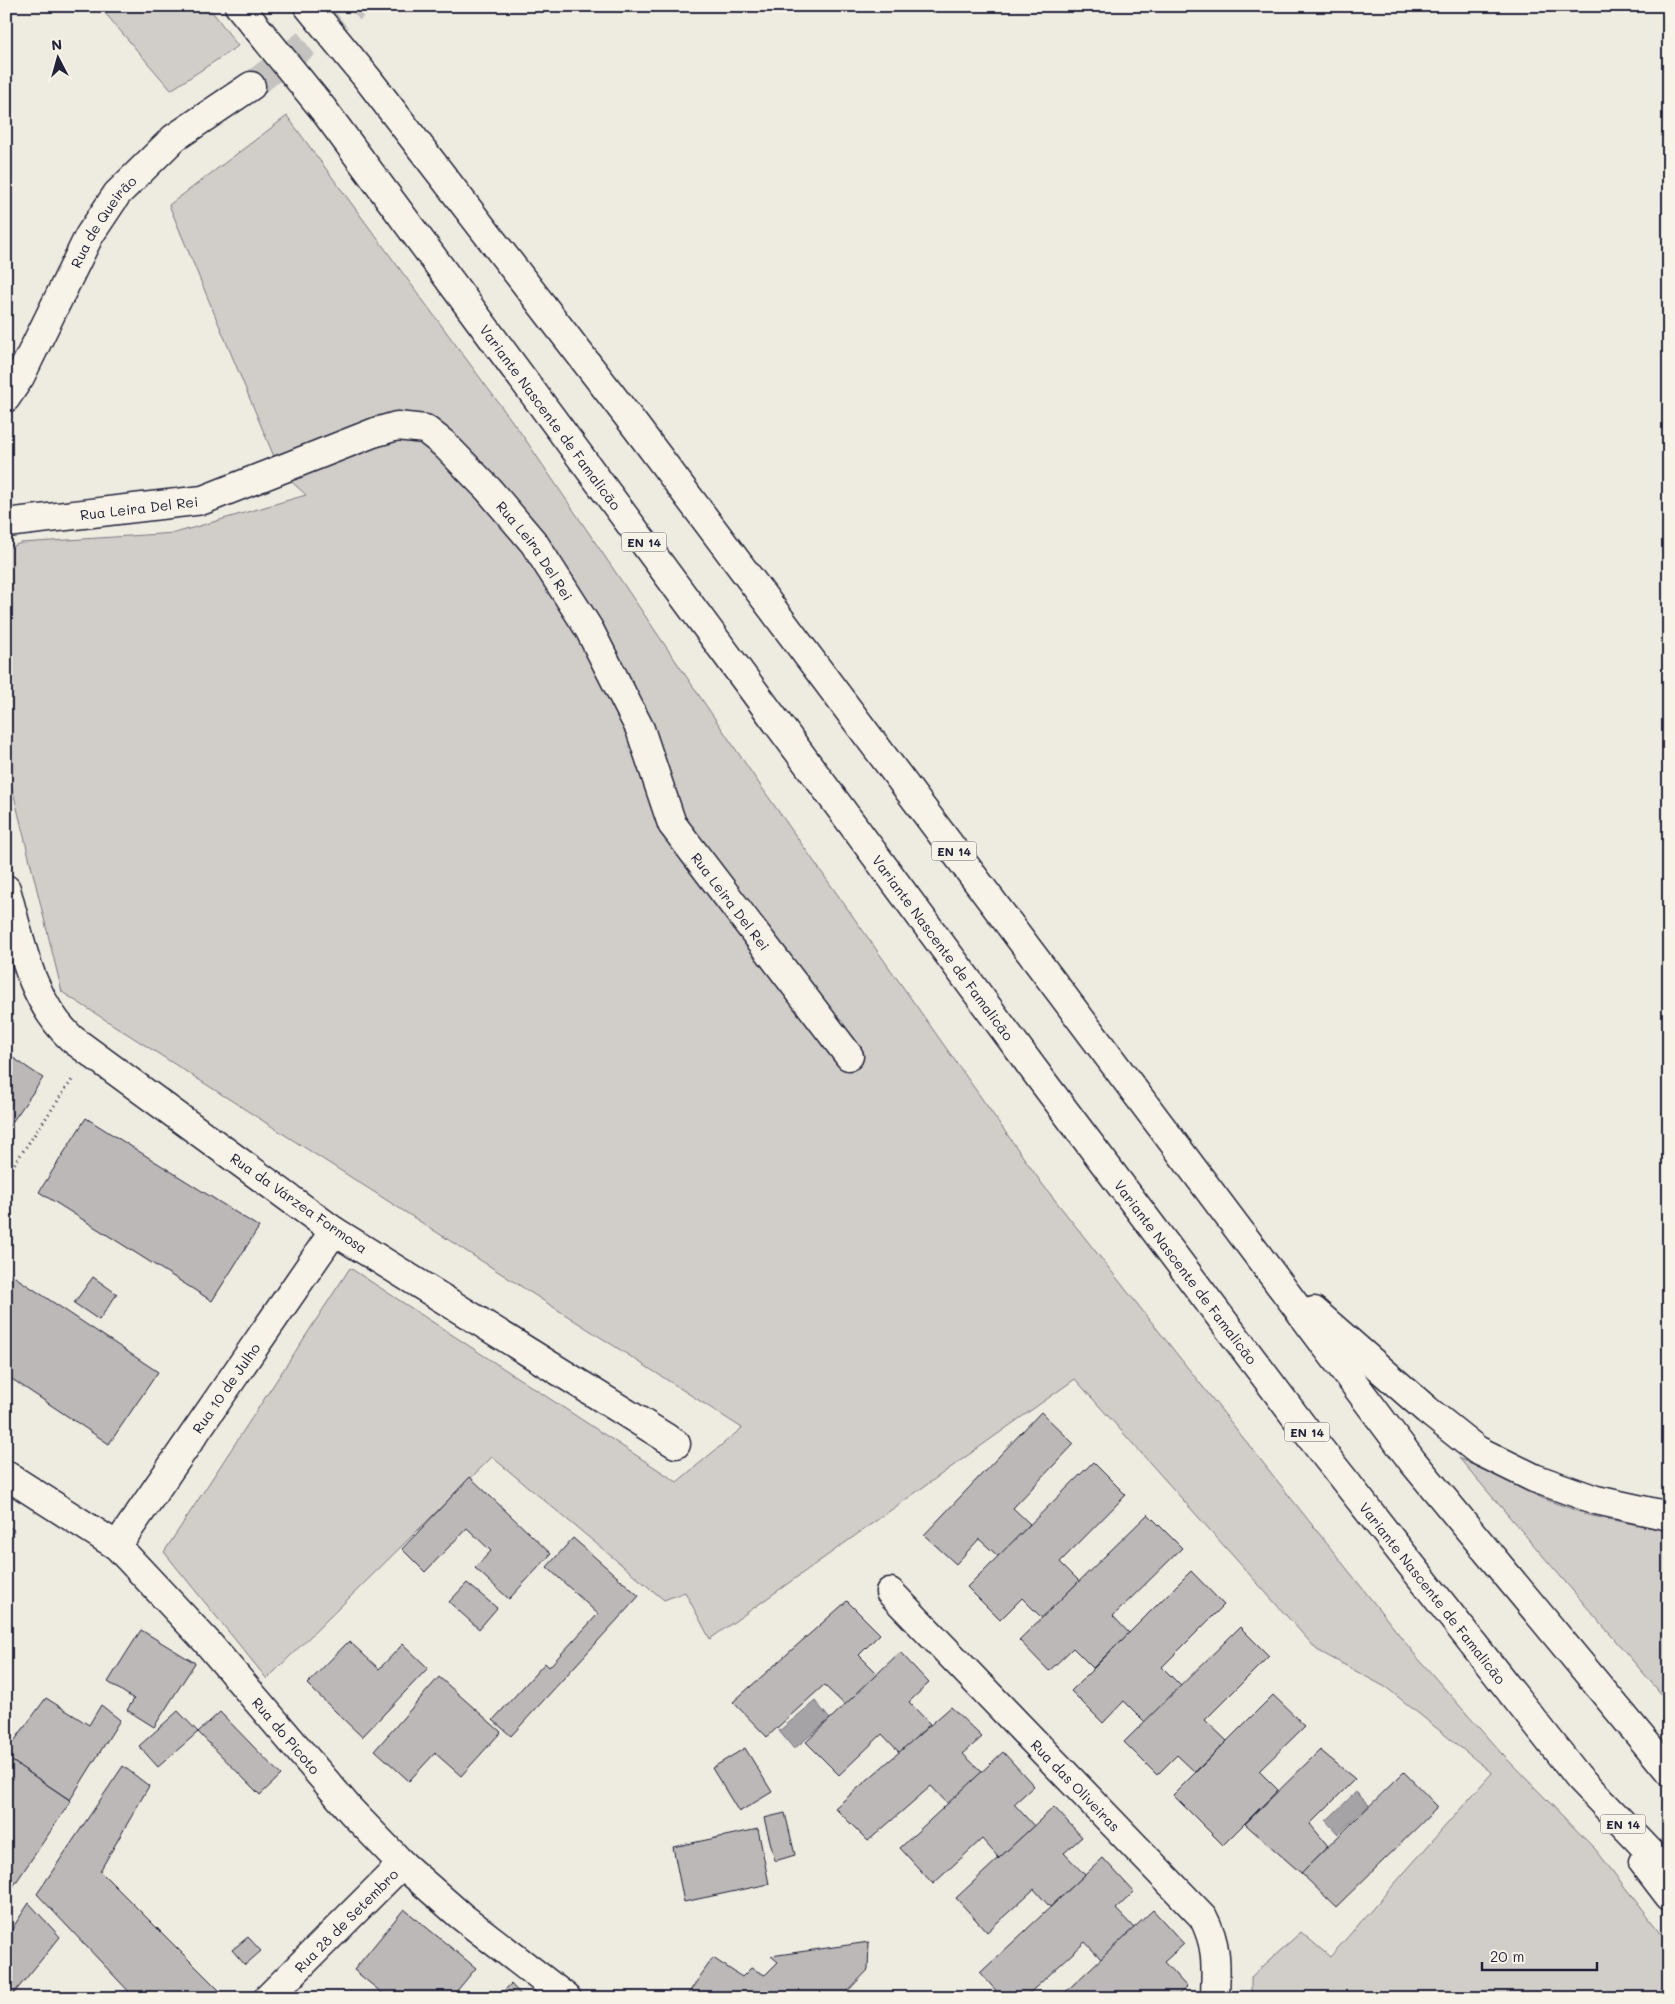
<svg xmlns="http://www.w3.org/2000/svg" width="1675" height="2004" viewBox="0 0 1675 2004" font-family="Mali,sans-serif">
<style>
.green{fill:#d1cdc9;stroke:#7a7882}
.water{fill:#a6a3a6;stroke:#716f7b}
.building{fill:#bbb8b7;stroke:#22223b}
.lines{fill:none;stroke-linecap:round;stroke-linejoin:round}
.tertiary-tunnel{stroke:#c5c3c0;stroke-width:28;stroke-dasharray:28 14;stroke-linecap:butt}
.minor-casing{stroke:#22223b;stroke-width:31}
.tertiary-casing{stroke:#22223b;stroke-width:31}
.trunk-casing{stroke:#22223b;stroke-width:31}
.path{stroke:#22223b;stroke-width:3;stroke-dasharray:1 4;stroke-linecap:butt}
.minor{stroke:#f7f3e8;stroke-width:28}
.tertiary{stroke:#f7f3e8;stroke-width:28}
.trunk{stroke:#f7f3e8;stroke-width:28}
.labels{text-anchor:middle;dominant-baseline:central;stroke-width:4;stroke-linejoin:round;paint-order:stroke}
.shield{fill:#f7f3e8;stroke:#62616f;stroke-width:1}
.shield-label{font-size:12px;font-weight:bold;fill:#22223b}
.street-label{font-size:14px;fill:#22223b;stroke:#f7f3e8}
</style>
<rect width="100%" height="100%" fill="#eeebe1"/>
<filter id="ink" filterUnits="userSpaceOnUse"><feTurbulence type="fractalNoise" baseFrequency=".02" numOctaves="2"/><feDisplacementMap in="SourceGraphic" scale="10" xChannelSelector="R" yChannelSelector="G"/><feConvolveMatrix kernelMatrix="1 2 1 2 8 2 1 2 1" color-interpolation-filters="sRGB"/></filter>
<g filter="url(#ink)">
<g class="green">
<polygon points="99,6 208,6 238,46 171,90"/>
<polygon points="287,116 523,436 762,788 1043,1185 1416,1656 1501,1753 1596,1850 1669,1944 1669,1998 1251,1998 1251,1977 1301,1932 1330,1957 1492,1773 1387,1688 1317,1650 1075,1379 710,1639 685,1592 664,1600 492,1457 267,1679 164,1552 350,1268 677,1482 742,1428 62,992 6,763 6,549 21,543 175,533 306,495 280,471 169,205"/>
<polygon points="1459,1458 1544,1499 1592,1516 1669,1531 1669,1703"/>
</g>
<g class="water">
<polygon points="815,1701 830,1719 794,1749 779,1731"/>
<polygon points="1356,1792 1369,1805 1338,1834 1326,1821"/>
</g>
<g class="building">
<polygon points="6,1053 43,1078 6,1131"/>
<polygon points="86,1118 259,1227 212,1301 39,1192"/>
<polygon points="6,1271 158,1372 109,1444 6,1375"/>
<polygon points="93,1277 117,1294 99,1320 74,1303"/>
<polygon points="1041,1412 1074,1444 1013,1508 1030,1524 999,1557 979,1539 956,1564 924,1535"/>
<polygon points="1093,1462 1126,1495 1060,1562 1079,1581 1042,1618 1022,1598 1000,1620 967,1587"/>
<polygon points="470,1477 551,1554 509,1599 475,1568 491,1551 467,1528 425,1572 402,1549"/>
<polygon points="1148,1514 1182,1548 1113,1616 1129,1633 1093,1668 1073,1648 1049,1671 1019,1640"/>
<polygon points="6,1525 14,1530 6,1541"/>
<polygon points="573,1538 639,1596 511,1736 493,1720 545,1663 549,1667 598,1614 547,1567"/>
<polygon points="1191,1571 1224,1605 1162,1667 1181,1686 1145,1722 1124,1701 1103,1723 1071,1691"/>
<polygon points="467,1583 497,1608 479,1629 449,1602"/>
<polygon points="847,1601 880,1634 859,1655 878,1674 845,1705 824,1685 767,1737 733,1702"/>
<polygon points="1240,1627 1269,1656 1205,1720 1227,1741 1195,1772 1177,1755 1157,1775 1124,1742"/>
<polygon points="141,1630 195,1663 154,1727 127,1710 134,1699 108,1682"/>
<polygon points="349,1641 379,1669 403,1644 428,1668 362,1737 307,1684"/>
<polygon points="900,1652 929,1683 909,1702 930,1724 900,1753 882,1734 839,1775 806,1742"/>
<polygon points="439,1677 501,1732 461,1776 435,1753 409,1781 375,1750"/>
<polygon points="1273,1695 1305,1726 1259,1771 1278,1790 1223,1845 1173,1795"/>
<polygon points="46,1698 89,1725 101,1705 120,1720 70,1800 6,1757 6,1752"/>
<polygon points="951,1707 982,1737 963,1754 982,1772 948,1804 931,1786 868,1841 835,1808"/>
<polygon points="178,1711 198,1732 158,1767 139,1746"/>
<polygon points="220,1712 281,1775 260,1795 198,1732"/>
<polygon points="745,1748 772,1792 739,1812 712,1768"/>
<polygon points="1320,1750 1355,1779 1310,1824 1328,1846 1301,1873 1245,1824"/>
<polygon points="1003,1752 1034,1786 1014,1804 1034,1826 999,1858 982,1839 933,1884 900,1848"/>
<polygon points="6,1757 71,1801 6,1897"/>
<polygon points="123,1766 149,1786 100,1871 224,1995 221,1998 135,1998 37,1894"/>
<polygon points="1404,1772 1438,1807 1336,1907 1301,1873"/>
<polygon points="1054,1807 1082,1837 1064,1853 1085,1875 1050,1907 1034,1889 987,1932 956,1898"/>
<polygon points="785,1813 795,1855 775,1861 764,1818"/>
<polygon points="758,1829 769,1884 684,1902 673,1847"/>
<polygon points="1103,1858 1134,1892 1116,1909 1134,1928 1101,1959 1085,1942 1024,1998 1003,1998 980,1973"/>
<polygon points="29,1903 60,1937 10,1998 6,1998 6,1938"/>
<polygon points="404,1909 476,1968 451,1998 388,1998 354,1970"/>
<polygon points="1153,1910 1184,1944 1164,1962 1187,1987 1175,1998 1138,1998 1134,1994 1129,1998 1059,1998"/>
<polygon points="248,1937 261,1951 245,1965 232,1950"/>
<polygon points="869,1942 868,1970 841,1998 685,1998 713,1958 742,1977 751,1968 765,1975 778,1962 771,1956"/>
<polygon points="511,1984 524,1998 496,1998"/>
</g>
<g class="lines">
<polyline class="tertiary-tunnel" points="251,86 355,6"/>
<g class="minor-casing">
<g id="minor">
<path id="s1" d="M6 523 203 500 373 433 397 426 425 429 444 444 488 489 534 543 589 629 640 729 672 824 849 1056"/>
<polyline points="334,1231 676,1444"/>
<path id="s2" d="M890 1592 1203 1917C1218 1946 1216 1966 1215 1998"/>
<path id="s3" d="M268 1998 402 1864"/>
</g>
</g>
<g class="tertiary-casing">
<g id="tertiary">
<path id="s4" d="M6 398 20 377 89 236 117 194 174 138 251 86"/>
<path d="M6 889C21 942 30 1000 72 1039L334 1231 117 1546"/>
<path id="s5" d="M6 1475 117 1546 207 1642 351 1811 402 1864 461 1916 567 1998"/>
</g>
</g>
<g class="trunk-casing">
<g id="trunk">
<path id="s6" d="M239 6 323 109 1043 1082 1316 1444 1578 1777 1669 1872"/>
<polyline points="308,6 367,78 636,427 1413,1462 1669,1771"/>
<polyline points="1314,1311 1427,1410 1477,1450 1534,1478 1596,1500 1669,1516"/>
<polyline points="1643,1862 1669,1896"/>
</g>
</g>
<polyline class="path" points="6,1176 72,1080"/>
<use href="#minor" class="minor"/>
<use href="#tertiary" class="tertiary"/>
<use href="#trunk" class="trunk"/>
</g>
</g>
<g class="labels">
<g class="shield">
<rect x="621.5" y="532.5" width="45" height="19" rx="4"/>
<rect x="931.5" y="841.5" width="45" height="19" rx="4"/>
<rect x="1284.5" y="1422.5" width="45" height="19" rx="4"/>
<rect x="1600.5" y="1814.5" width="45" height="19" rx="4"/>
</g>
<g class="shield-label">
<text x="644" y="542">EN 14</text>
<text x="954" y="851">EN 14</text>
<text x="1307" y="1432">EN 14</text>
<text x="1623" y="1824">EN 14</text>
</g>
<g class="street-label">
<text stroke="none"><textPath href="#s4" startOffset="202">Rua de Queirão</textPath></text>
<text stroke="none"><textPath href="#s6" startOffset="516">Variante Nascente de Famalicão</textPath></text>
<text stroke="none"><textPath href="#s1" startOffset="134">Rua Leira Del Rei</textPath></text>
<text stroke="none"><textPath href="#s1" startOffset="599">Rua Leira Del Rei</textPath></text>
<text stroke="none"><textPath href="#s1" startOffset="1004">Rua Leira Del Rei</textPath></text>
<text stroke="none"><textPath href="#s6" startOffset="1176">Variante Nascente de Famalicão</textPath></text>
<text transform="translate(299 1203) rotate(35)">Rua da Várzea Formosa</text>
<text stroke="none"><textPath href="#s6" startOffset="1581">Variante Nascente de Famalicão</textPath></text>
<text transform="translate(226 1388) rotate(-55)">Rua 10 de Julho</text>
<text stroke="none"><textPath href="#s6" startOffset="1986">Variante Nascente de Famalicão</textPath></text>
<text stroke="none"><textPath href="#s5" startOffset="386">Rua do Picoto</textPath></text>
<text stroke="none"><textPath href="#s2" startOffset="268">Rua das Oliveiras</textPath></text>
<text stroke="none"><textPath href="#s3" startOffset="110">Rua 28 de Setembro</textPath></text>
</g>
</g>
<rect width="1675" height="2004" fill="none" stroke="#f7f3e8" stroke-width="25"/>
<rect x="12" y="12" width="1650" height="1979" fill="none" stroke="#22223b" stroke-width="2" filter="url(#ink)"/>
<g transform="translate(58 58) rotate(354)" stroke="#f7f3e8" stroke-width="4" paint-order="stroke">
<path d="M0-4L9 19L0 12L-9 19Z" fill="#22223b"/>
<text y="-8" font-size="14" font-weight="bold" text-anchor="middle" fill="#22223b">N</text>
</g>
<path d="M1482 1962v8h115v-8" fill="none" stroke="#22223b" stroke-width="2.5"/>
<text x="1490" y="1962" font-size="15" fill="#22223b" stroke="#f7f3e8" stroke-width="4" paint-order="stroke">20 m</text>
</svg>
